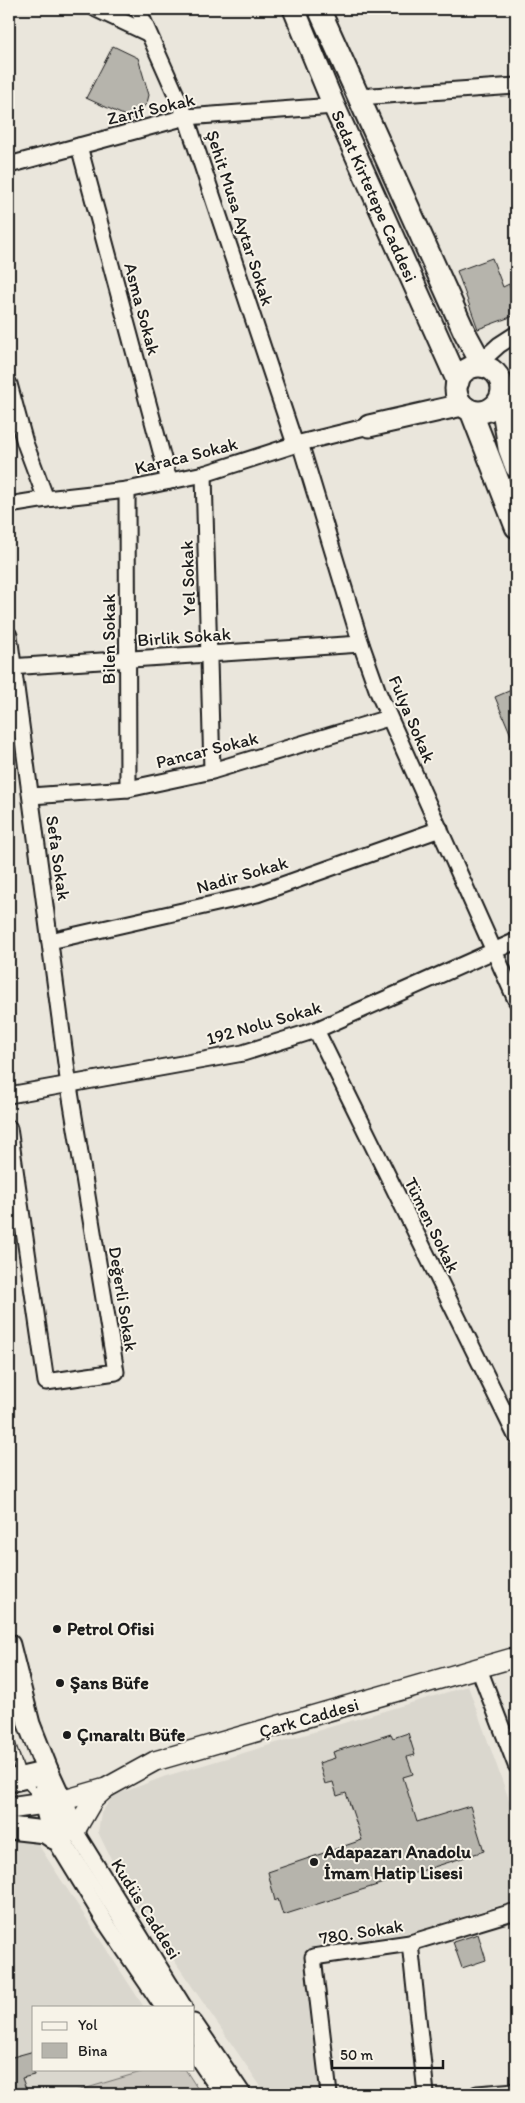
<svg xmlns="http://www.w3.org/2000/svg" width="525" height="2103" viewBox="0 0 525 2103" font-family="Itim,sans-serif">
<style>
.built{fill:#dad7ce}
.green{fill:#ccc8c0;stroke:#74726e}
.building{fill:#b6b4ac;stroke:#1c1c1c}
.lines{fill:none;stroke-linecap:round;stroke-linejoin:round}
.service-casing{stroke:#1c1c1c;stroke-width:11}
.minor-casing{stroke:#1c1c1c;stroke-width:19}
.tertiary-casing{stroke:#1c1c1c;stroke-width:22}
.secondary-casing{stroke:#1c1c1c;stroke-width:25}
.service{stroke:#f7f3e8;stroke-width:8}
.minor{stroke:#f7f3e8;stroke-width:15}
.tertiary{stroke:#f7f3e8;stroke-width:19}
.secondary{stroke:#f7f3e8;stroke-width:21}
.poi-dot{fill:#1c1c1c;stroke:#f7f3e8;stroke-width:2}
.labels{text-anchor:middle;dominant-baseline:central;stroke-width:4;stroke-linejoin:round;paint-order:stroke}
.street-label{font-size:18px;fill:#1c1c1c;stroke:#f7f3e8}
.poi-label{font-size:18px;font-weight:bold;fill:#1c1c1c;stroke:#f7f3e8;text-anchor:start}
</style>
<rect width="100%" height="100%" fill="#eae6dc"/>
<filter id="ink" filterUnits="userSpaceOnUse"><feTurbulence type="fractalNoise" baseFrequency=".02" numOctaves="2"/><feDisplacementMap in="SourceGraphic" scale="10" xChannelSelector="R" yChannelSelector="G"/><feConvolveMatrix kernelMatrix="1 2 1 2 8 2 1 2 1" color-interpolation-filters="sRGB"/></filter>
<g filter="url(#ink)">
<g class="built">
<polygon points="468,1686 516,1819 516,1900 417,1931 307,1950 325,2090 297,2094 266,2094 127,1892 98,1832 101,1813 113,1796 166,1776"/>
<polygon points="32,1835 144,2007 34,2007 34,2069 151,2069 67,2094 9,2094 9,1842"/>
</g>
<polygon class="green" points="151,2069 185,2069 201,2094 67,2094"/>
<g class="building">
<polygon points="113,46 138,58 149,95 147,103 132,119 86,98"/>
<polygon points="492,258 503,287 509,284 516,303 516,315 478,329 457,271"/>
<polygon points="516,688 516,747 495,697"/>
<polygon points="408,1733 415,1755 407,1757 413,1774 403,1777 417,1822 470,1806 484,1851 283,1915 278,1899 275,1901 268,1872 362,1840 346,1793 337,1796 333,1782 325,1784 319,1763 335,1758 333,1752 391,1734 393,1738"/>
<polygon points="478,1934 486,1960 462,1968 453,1942"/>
<polygon points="34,2051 34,2075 22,2078 26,2089 9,2094 9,2058"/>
</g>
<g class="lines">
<g class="service-casing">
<g id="service">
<polyline points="9,1739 22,1778 42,1800"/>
<polyline points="60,1829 173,2007"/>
<polyline points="194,2039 231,2094"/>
</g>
</g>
<g class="minor-casing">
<g id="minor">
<polyline points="96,9 147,33"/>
<polyline points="138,9 186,117 295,444"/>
<polyline points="358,97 516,86"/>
<polyline points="79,146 169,481"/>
<polyline points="9,165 186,117 334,106"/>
<polyline points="476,366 499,345 516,334"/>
<polyline points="9,384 25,443 46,499"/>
<polyline points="300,443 361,644 378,692 516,1000"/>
<polyline points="204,474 212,771"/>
<polyline points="127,490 128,789"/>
<polyline points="9,505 46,499 127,490 204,474 300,443 369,426"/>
<polyline points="9,635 69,1086 116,1372 46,1382 9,1128"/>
<polyline points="9,667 361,644"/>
<polyline points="31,796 128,789 212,771 388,718"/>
<polyline points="50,941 257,894 440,829"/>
<polyline points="316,1030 516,1436"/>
<polyline points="9,1095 243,1053 316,1030 516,941"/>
<polyline points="479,1669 516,1765"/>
<polyline points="75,1831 184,2007"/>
<polyline points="54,1838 106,1923 163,2007"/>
<polyline points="410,1943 426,2094"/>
<polyline points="194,2022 243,2094"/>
<polyline points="194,2053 222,2094"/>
<polyline points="329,2094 313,1957 410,1943 516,1911"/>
<polyline points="477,2094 516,2091"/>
</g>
</g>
<g class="tertiary-casing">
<g id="tertiary">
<polyline points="61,1801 106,1788 155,1761 516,1657"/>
<polyline points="75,1831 93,1800 105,1789"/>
</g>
</g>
<g class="secondary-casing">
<g id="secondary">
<polyline points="294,9 334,106 458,382"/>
<polyline points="319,9 464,331 483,366"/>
<circle cx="479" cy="389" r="23"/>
<polyline points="501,397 509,448 516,467"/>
<polyline points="471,411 516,527"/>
<polyline points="369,426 462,405"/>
<polyline points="9,1645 29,1724 48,1772 75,1831"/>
<polyline points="48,1773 45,1803 54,1838"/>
<polyline points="9,1781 48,1772"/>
<polyline points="9,1808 58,1801"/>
<polyline points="9,1828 45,1832 54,1838"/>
</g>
</g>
<use href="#service" class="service"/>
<use href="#minor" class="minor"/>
<use href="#tertiary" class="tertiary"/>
<use href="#secondary" class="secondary"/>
</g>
</g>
<g class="poi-dot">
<circle cx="57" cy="1629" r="5"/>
<circle cx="60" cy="1683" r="5"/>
<circle cx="67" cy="1735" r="5"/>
<circle cx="314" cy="1862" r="5"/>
</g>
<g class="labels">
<g class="street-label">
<text transform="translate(151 109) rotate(-13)">Zarif Sokak</text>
<text transform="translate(374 196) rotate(66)">Sedat Kirtetepe Caddesi</text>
<text transform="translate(240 218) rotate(72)">Şehit Musa Aytar Sokak</text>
<text transform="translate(142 309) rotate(75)">Asma Sokak</text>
<text transform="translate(186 456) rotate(-14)">Karaca Sokak</text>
<text transform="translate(188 578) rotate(-92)">Yel Sokak</text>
<text transform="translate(184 637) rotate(-4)">Birlik Sokak</text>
<text transform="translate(109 639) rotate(-90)">Bilen Sokak</text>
<text transform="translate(412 719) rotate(67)">Fulya Sokak</text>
<text transform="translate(207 750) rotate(-14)">Pancar Sokak</text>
<text transform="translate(58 858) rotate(82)">Sefa Sokak</text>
<text transform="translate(242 875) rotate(-16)">Nadir Sokak</text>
<text transform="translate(264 1023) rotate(-16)">192 Nolu Sokak</text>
<text transform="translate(432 1225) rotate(64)">Tümen Sokak</text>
<text transform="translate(123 1299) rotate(81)">Değerli Sokak</text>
<text transform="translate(309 1718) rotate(-16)">Çark Caddesi</text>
<text transform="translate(146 1909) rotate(58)">Kudüs Caddesi</text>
<text transform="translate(361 1932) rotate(-9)">780. Sokak</text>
</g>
<g class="poi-label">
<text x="67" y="1629">Petrol Ofisi</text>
<text x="70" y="1683">Şans Büfe</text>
<text x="77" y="1735">Çınaraltı Büfe</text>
<text x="324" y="1852">Adapazarı Anadolu<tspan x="324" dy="21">İmam Hatip Lisesi</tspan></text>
</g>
</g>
<rect width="525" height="2103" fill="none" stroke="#f7f3e8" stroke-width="30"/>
<rect x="15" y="15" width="495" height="2073" fill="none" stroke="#1c1c1c" stroke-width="2" filter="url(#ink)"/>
<rect x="32" y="2006" width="162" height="65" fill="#f7f3e8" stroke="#9f9d96"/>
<rect x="42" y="2022" width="25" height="8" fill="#f7f3e8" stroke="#9f9d96"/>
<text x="78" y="2030" font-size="15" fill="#1c1c1c">Yol</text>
<rect x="42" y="2043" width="25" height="15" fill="#b6b4ac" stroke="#9f9d96"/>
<text x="78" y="2056" font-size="15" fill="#1c1c1c">Bina</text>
<path d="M332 2060v8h111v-8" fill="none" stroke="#1c1c1c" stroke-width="2.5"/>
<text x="340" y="2060" font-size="15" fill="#1c1c1c" stroke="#f7f3e8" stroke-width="4" paint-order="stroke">50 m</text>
</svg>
